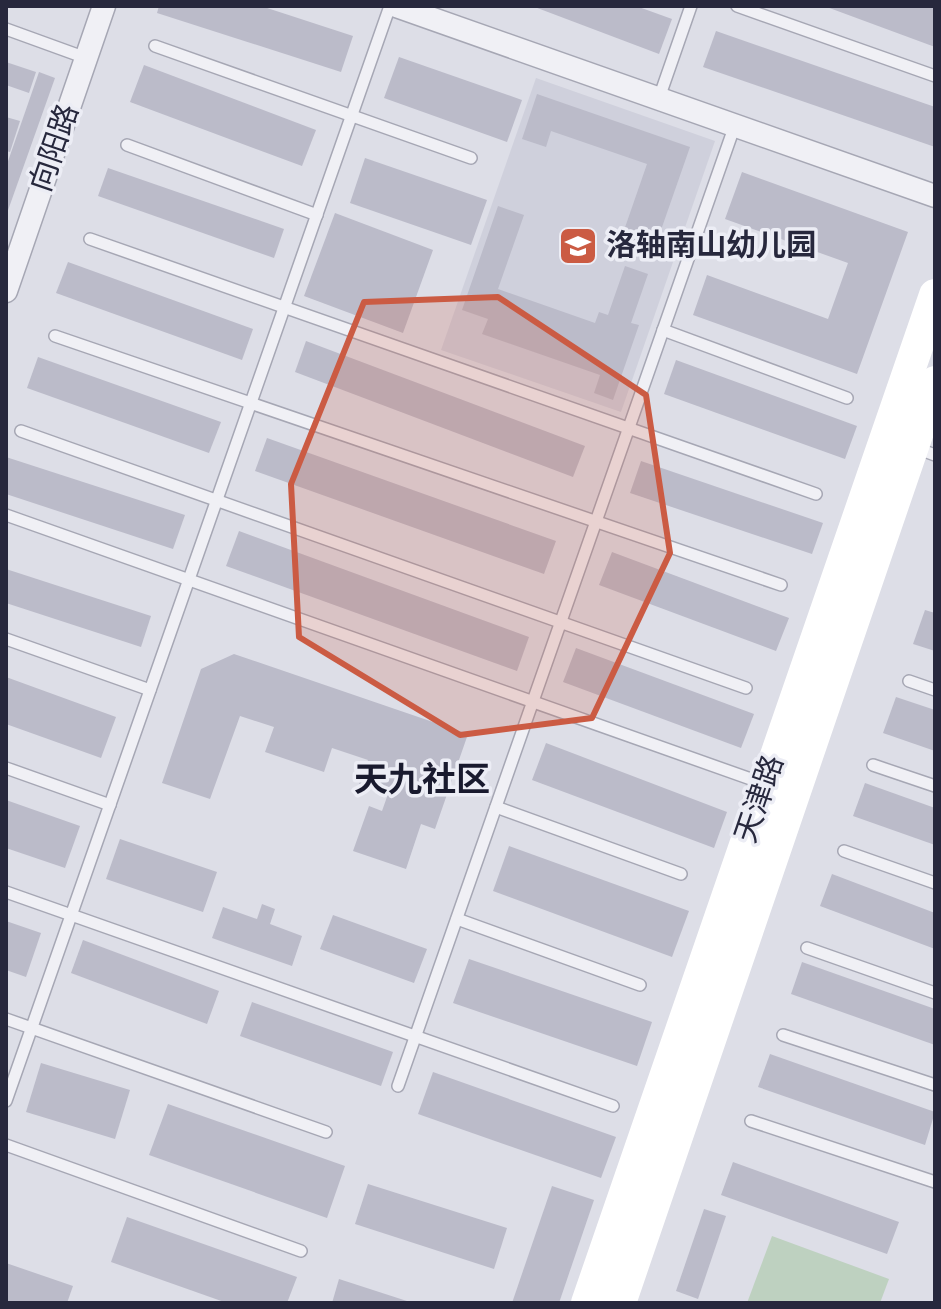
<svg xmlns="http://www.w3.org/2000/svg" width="941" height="1309" viewBox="0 0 941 1309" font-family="'Sofia Sans Condensed','Noto Sans SC',sans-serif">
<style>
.built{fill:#cfd0dc}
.green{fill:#bed1c0}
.building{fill:#bbbbc9}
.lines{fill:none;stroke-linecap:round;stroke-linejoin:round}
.lane-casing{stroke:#a6a7b4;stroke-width:14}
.street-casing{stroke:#a6a7b4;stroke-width:25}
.lane{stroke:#f0f0f5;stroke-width:11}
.street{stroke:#f0f0f5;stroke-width:22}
.secondary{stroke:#fff;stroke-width:32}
.marked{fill:#cb5b43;fill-opacity:0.2;stroke:#cb5b43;stroke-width:6;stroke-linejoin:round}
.labels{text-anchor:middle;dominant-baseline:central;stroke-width:7;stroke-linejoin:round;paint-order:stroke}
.street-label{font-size:30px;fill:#27283d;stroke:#ecedf5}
.poi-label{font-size:30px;font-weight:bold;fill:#27283d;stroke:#ecedf5;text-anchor:start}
.quarter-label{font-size:34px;font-weight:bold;fill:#191a2e;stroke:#ecedf5}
</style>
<rect width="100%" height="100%" fill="#dddee7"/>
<polygon class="built" points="536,78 715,141 621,412 441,350"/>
<polygon class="green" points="772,1236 889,1279 880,1303 747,1303"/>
<g class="building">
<polygon points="159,6 261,6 353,36 341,72 157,13"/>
<polygon points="532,6 636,6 672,19 659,54"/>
<polygon points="824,6 935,6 935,47"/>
<polygon points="716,31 935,107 935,147 703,67"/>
<polygon points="399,57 522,100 507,142 384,98"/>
<polygon points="6,62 36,72 29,93 6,85"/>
<polygon points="144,65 316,130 302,166 130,102"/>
<polygon points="39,72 55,78 6,216 6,167"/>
<polygon points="537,94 690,147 654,250 621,239 647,164 551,131 546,147 522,139"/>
<polygon points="6,117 20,121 10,152 6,151"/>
<polygon points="365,158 487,200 471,245 350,203"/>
<polygon points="108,168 284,229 274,258 98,196"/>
<polygon points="742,172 908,232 857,374 693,315 707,275 828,319 848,263 725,219"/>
<polygon points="498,206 524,215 498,289 595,323 599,312 608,315 625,266 648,274 631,323 639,325 613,400 594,393 600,375 482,334 488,319 462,310"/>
<polygon points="335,213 433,250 403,333 304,296"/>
<polygon points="68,262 253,329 242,360 56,293"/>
<polygon points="306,341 585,446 573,477 295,372"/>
<polygon points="38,357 221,422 209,453 27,388"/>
<polygon points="676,360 857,426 845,459 664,394"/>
<polygon points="267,438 556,541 544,574 255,471"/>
<polygon points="6,457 185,515 173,549 6,494"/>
<polygon points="641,461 823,523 812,554 630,493"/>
<polygon points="239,531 529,637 517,671 226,566"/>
<polygon points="612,552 789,618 776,651 599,585"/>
<polygon points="6,569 151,616 141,647 6,603"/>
<polygon points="925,610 935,613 935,651 913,644"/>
<polygon points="576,648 754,714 741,748 563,682"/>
<polygon points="234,654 468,734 435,829 421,824 406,869 353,851 369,806 382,811 388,794 359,784 368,760 332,748 324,772 265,752 274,727 240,716 210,799 162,783 201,669"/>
<polygon points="6,677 116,717 101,758 6,724"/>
<polygon points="896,697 935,710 935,751 883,733"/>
<polygon points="546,743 727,812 714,848 532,780"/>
<polygon points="865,783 935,808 935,845 853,816"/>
<polygon points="6,800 80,826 65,868 6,848"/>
<polygon points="120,839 217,872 203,912 106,879"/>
<polygon points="509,846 689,911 672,957 493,891"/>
<polygon points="832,874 935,913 935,949 820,906"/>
<polygon points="262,904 275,909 270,924 302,936 292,966 212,938 223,907 257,919"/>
<polygon points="333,915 427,949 414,983 320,949"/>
<polygon points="6,921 41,933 26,977 6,970"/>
<polygon points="83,940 219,991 207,1024 71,973"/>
<polygon points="469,959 652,1022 637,1066 453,1003"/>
<polygon points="802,962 935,1009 935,1045 791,994"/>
<polygon points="252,1002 393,1052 381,1086 240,1036"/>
<polygon points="770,1054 935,1112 925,1145 758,1087"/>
<polygon points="41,1063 130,1090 115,1139 26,1112"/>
<polygon points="433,1072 616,1137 601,1178 418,1114"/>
<polygon points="168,1104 345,1166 327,1218 149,1155"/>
<polygon points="733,1162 899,1222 887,1254 721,1195"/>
<polygon points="368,1184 507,1228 494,1269 355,1224"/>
<polygon points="552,1186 594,1200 559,1303 512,1303"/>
<polygon points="704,1209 726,1216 698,1299 676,1291"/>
<polygon points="127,1217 297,1277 287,1303 227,1303 111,1262"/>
<polygon points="6,1263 73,1286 67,1303 6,1303"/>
<polygon points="339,1279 410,1302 410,1303 332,1303"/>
</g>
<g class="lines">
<g class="lane-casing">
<g id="lane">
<polyline points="737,6 935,76"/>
<polyline points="6,29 86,58"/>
<polyline points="155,46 471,158"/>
<polyline points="659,98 691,6"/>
<polyline points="127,145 317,215"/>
<polyline points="90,239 816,494"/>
<polyline points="663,330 847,398"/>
<polyline points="55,336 781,585"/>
<polyline points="21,431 746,688"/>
<polyline points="916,448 935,455"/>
<polyline points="6,515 762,783"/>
<polyline points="6,639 150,690"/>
<polyline points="909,681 935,690"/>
<polyline points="873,765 935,786"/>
<polyline points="6,768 110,805"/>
<polyline points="496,807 681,874"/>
<polyline points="844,851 935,883"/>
<polyline points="6,892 613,1106"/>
<polyline points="457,919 640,985"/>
<polyline points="807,948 935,993"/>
<polyline points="6,1019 326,1132"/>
<polyline points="783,1035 935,1085"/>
<polyline points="398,1086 735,125"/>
<polyline points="6,1101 390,6"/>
<polyline points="751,1121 935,1182"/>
<polyline points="6,1145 301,1251"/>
</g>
</g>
<g class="street-casing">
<g id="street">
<polyline points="396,6 935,196"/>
<polyline points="6,291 104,6"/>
</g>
</g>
<use href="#lane" class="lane"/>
<use href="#street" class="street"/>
<g class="secondary">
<polyline points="587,1303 935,295"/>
<polyline points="620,1303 935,382"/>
</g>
</g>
<path class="marked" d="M498 297 646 395 670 553 592 718 460 735 299 637 291 484 364 302Z"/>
<defs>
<g id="school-square" transform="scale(2)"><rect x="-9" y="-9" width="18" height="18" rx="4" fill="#cb5b43" stroke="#ecedf5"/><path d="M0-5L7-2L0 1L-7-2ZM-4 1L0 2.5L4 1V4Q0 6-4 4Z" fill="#fff"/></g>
</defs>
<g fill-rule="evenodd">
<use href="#school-square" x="578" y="246"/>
</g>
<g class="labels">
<g class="street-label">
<text transform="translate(55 148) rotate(-71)">向阳路</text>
<text transform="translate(760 799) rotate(-71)">天津路</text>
</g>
<g class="poi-label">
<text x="606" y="246">洛轴南山幼儿园</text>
</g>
<g class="quarter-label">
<text x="422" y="780">天九社区</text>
</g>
</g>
<rect width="941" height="1309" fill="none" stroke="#27283d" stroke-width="16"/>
</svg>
